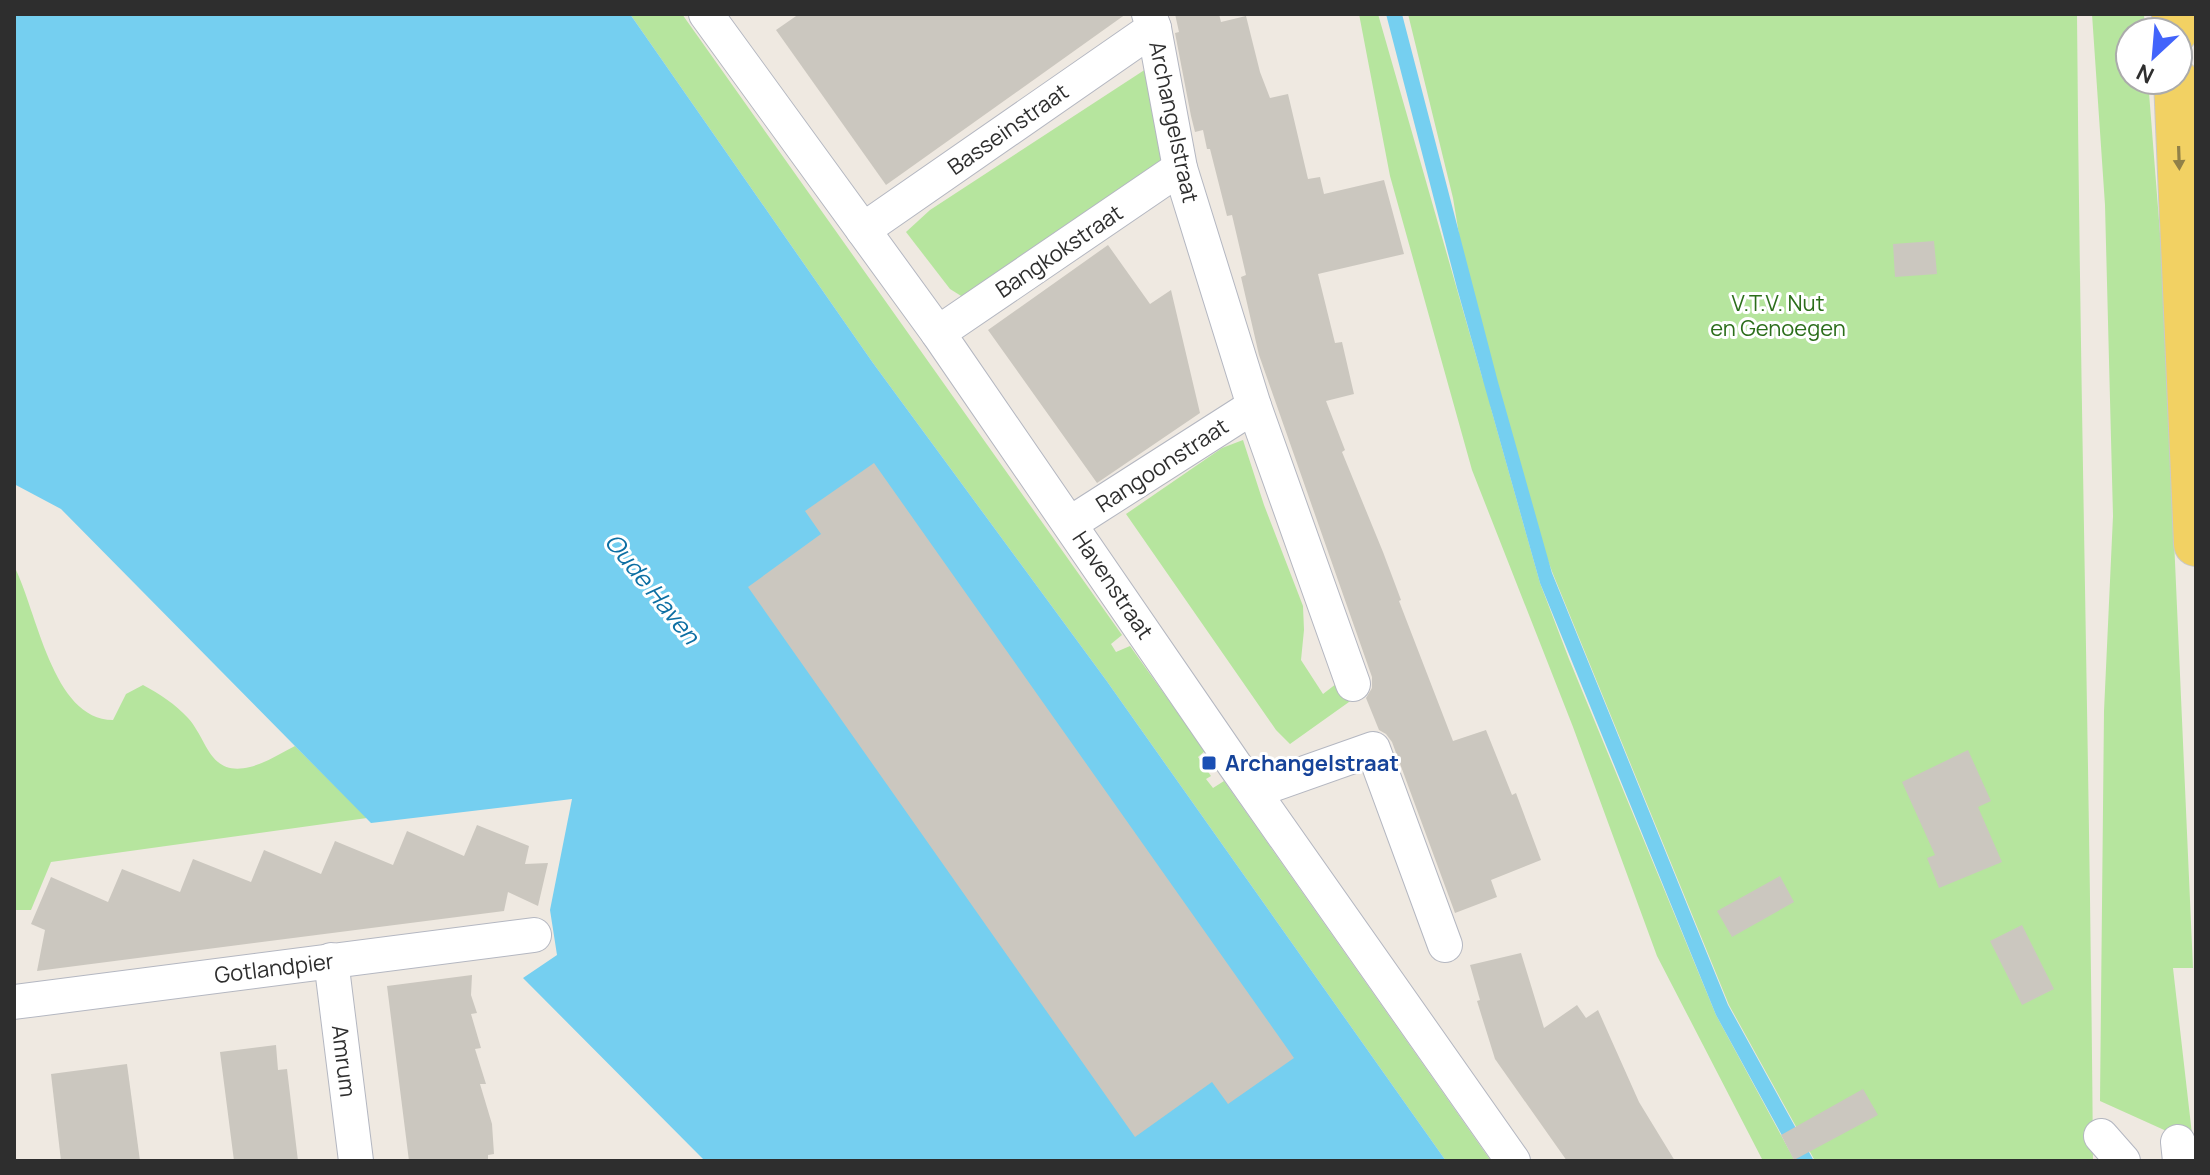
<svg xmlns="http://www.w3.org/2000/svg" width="2210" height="1175" viewBox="0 0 2210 1175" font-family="Manrope,sans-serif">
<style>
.green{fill:#b6e59e}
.water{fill:#75cff0}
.building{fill:#cbc7bf}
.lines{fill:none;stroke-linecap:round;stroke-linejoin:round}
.street-casing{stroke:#b4b7c1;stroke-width:36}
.primary-casing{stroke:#c9c9c9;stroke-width:46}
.street{stroke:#fff;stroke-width:34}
.primary{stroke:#f2d163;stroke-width:44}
.oneway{fill:#908048}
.transit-dot{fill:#1a4fb4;stroke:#fff;stroke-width:3}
.labels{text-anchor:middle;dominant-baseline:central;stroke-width:6;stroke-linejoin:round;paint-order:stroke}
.street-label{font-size:22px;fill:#2e2e2e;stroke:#fff}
.park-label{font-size:22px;fill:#2c6e1b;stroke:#fff}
.transit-label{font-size:22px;font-weight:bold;fill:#164399;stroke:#fff;text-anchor:start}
.water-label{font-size:24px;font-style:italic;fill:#0d6fa3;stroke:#fff}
</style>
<rect width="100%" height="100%" fill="#efe9e1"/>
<g class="green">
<polygon points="630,14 682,14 1122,635 1111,644 1116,652 1130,646 1205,751 1198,757 1211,776 1206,779 1213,788 1224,781 1491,1161 1446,1161 1106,680 873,363"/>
<path d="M1359 14H1378L1483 380 1453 198 1408 14H2077C2080 396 2090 779 2093 1161H1815L1729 1005 1553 574 1490 405 1540 583 1569 659 1716 1015 1795 1161H1763L1657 956 1573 727 1472 470 1390 176Z"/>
<polygon points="2092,14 2144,14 2145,32 2130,32 2130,80 2148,80 2161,246 2193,968 2173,968 2193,1143 2100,1101 2104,711 2113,516 2105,205"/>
<polygon points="1146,69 1164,166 966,299 950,289 906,232 930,210"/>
<polygon points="1243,440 1264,505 1303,606 1304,630 1301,660 1323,694 1345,677 1356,697 1290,744 1276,730 1126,514 1222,448"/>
<path d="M14 566C37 610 52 720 113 720L126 694 143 685C160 694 175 704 188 718 208 740 209 777 250 767 266 763 281 753 295 746L367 818 51 862 31 910H14Z"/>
</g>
<g class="water">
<polygon points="14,14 630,14 873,363 1106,680 1446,1161 705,1161 523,978 557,955 550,910 572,799 371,823 61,509 14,484"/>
<polygon points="1386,14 1402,14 1498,382 1552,573 1728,1005 1814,1161 1796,1161 1716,1015 1540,583 1457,288"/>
</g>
<g class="building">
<polygon points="799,14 1126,14 886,185 776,30"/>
<polygon points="1175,14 1219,14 1221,22 1246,16 1260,72 1270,98 1288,94 1308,179 1320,177 1324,194 1384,180 1404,254 1318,274 1335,343 1342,342 1354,394 1326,401 1345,450 1342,452 1383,552 1401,600 1399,601 1453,741 1486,730 1512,795 1516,793 1541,860 1491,880 1497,897 1455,913 1392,742 1386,734 1379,730 1366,698 1372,688 1372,677 1259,355 1241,277 1246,275 1232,215 1227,216 1210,149 1207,149 1203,130 1195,132 1191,116 1175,33 1179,32"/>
<polygon points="1934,241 1937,274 1895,277 1893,244"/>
<polygon points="1108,245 1150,304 1171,290 1200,413 1097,483 988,330"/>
<polygon points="874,463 1294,1058 1228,1104 1212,1082 1135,1137 748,587 821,534 805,511"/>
<polygon points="1968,750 1991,801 1978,807 2002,862 1939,888 1927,858 1935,855 1902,782"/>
<polygon points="477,825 529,846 525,864 548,863 538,906 508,892 504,911 37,971 45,930 31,924 51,877 108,902 122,869 180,892 193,859 251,882 264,850 321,874 335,841 393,865 407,831 464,856"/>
<polygon points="1780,876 1794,902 1732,937 1717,911"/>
<polygon points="2022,925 2054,989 2022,1005 1990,941"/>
<polygon points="1521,953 1544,1028 1577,1005 1586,1018 1598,1010 1639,1102 1675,1161 1567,1161 1495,1059 1477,1001 1480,1000 1470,965"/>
<polygon points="472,975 471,995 477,1013 471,1014 481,1048 475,1049 486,1084 480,1084 492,1124 494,1154 488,1155 488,1161 409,1161 387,986"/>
<polygon points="276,1045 278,1070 287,1069 298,1161 234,1161 220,1052"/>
<polygon points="127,1064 140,1161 61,1161 51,1074"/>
<polygon points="1863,1089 1878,1115 1794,1160 1781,1135"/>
</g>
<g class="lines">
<g class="street-casing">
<g id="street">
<polyline points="706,14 938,333 1234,764 1513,1161"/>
<polyline points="1149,14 1154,28 1180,168 1254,406 1353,684"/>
<polyline points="863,230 1154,28"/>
<polyline points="938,333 1180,168"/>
<polyline points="1071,523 1254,406"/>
<polyline points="1254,791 1373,749 1445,945"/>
<polyline points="331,960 356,1161"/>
<polyline points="14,1002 534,935"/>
<polyline points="2101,1136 2123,1161"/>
<polyline points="2178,1142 2180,1161"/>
</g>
</g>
<g class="primary-casing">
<g id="primary">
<polyline points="2174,14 2175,32"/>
<polyline points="2176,80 2196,544"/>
</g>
</g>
<use href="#street" class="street"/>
<use href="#primary" class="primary"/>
</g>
<defs><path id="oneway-solid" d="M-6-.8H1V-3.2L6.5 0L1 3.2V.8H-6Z" transform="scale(2)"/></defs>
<use class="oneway" href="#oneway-solid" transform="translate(2179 158) rotate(88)"/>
<rect class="transit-dot" x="1201" y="755" width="16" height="16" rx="4"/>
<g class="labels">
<g class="street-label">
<text transform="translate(1174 122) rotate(78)">Archangelstraat</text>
<text transform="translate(1008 129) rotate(-35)">Basseinstraat</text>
<text transform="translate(1059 251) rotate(-34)">Bangkokstraat</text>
<text transform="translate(1162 465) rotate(-33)">Rangoonstraat</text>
<text transform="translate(1113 585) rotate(56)">Havenstraat</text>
<text transform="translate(274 968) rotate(-7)">Gotlandpier</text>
<text transform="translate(344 1061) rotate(83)">Amrum</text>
</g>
<g class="park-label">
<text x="1778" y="303">V.T.V. Nut<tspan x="1778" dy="25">en Genoegen</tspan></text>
</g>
<g class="transit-label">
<text x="1225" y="763">Archangelstraat</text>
</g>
<g class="water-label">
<text transform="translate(653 588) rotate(51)">Oude Haven</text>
</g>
</g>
<rect width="2210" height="1175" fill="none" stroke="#2e2e2e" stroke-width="32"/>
<g transform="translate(2154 56) rotate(206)"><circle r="38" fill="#ffffff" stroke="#ababab" stroke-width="2"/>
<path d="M0-6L14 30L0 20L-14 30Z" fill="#4264fb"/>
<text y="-12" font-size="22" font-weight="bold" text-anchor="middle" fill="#2e2e2e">N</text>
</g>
</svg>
